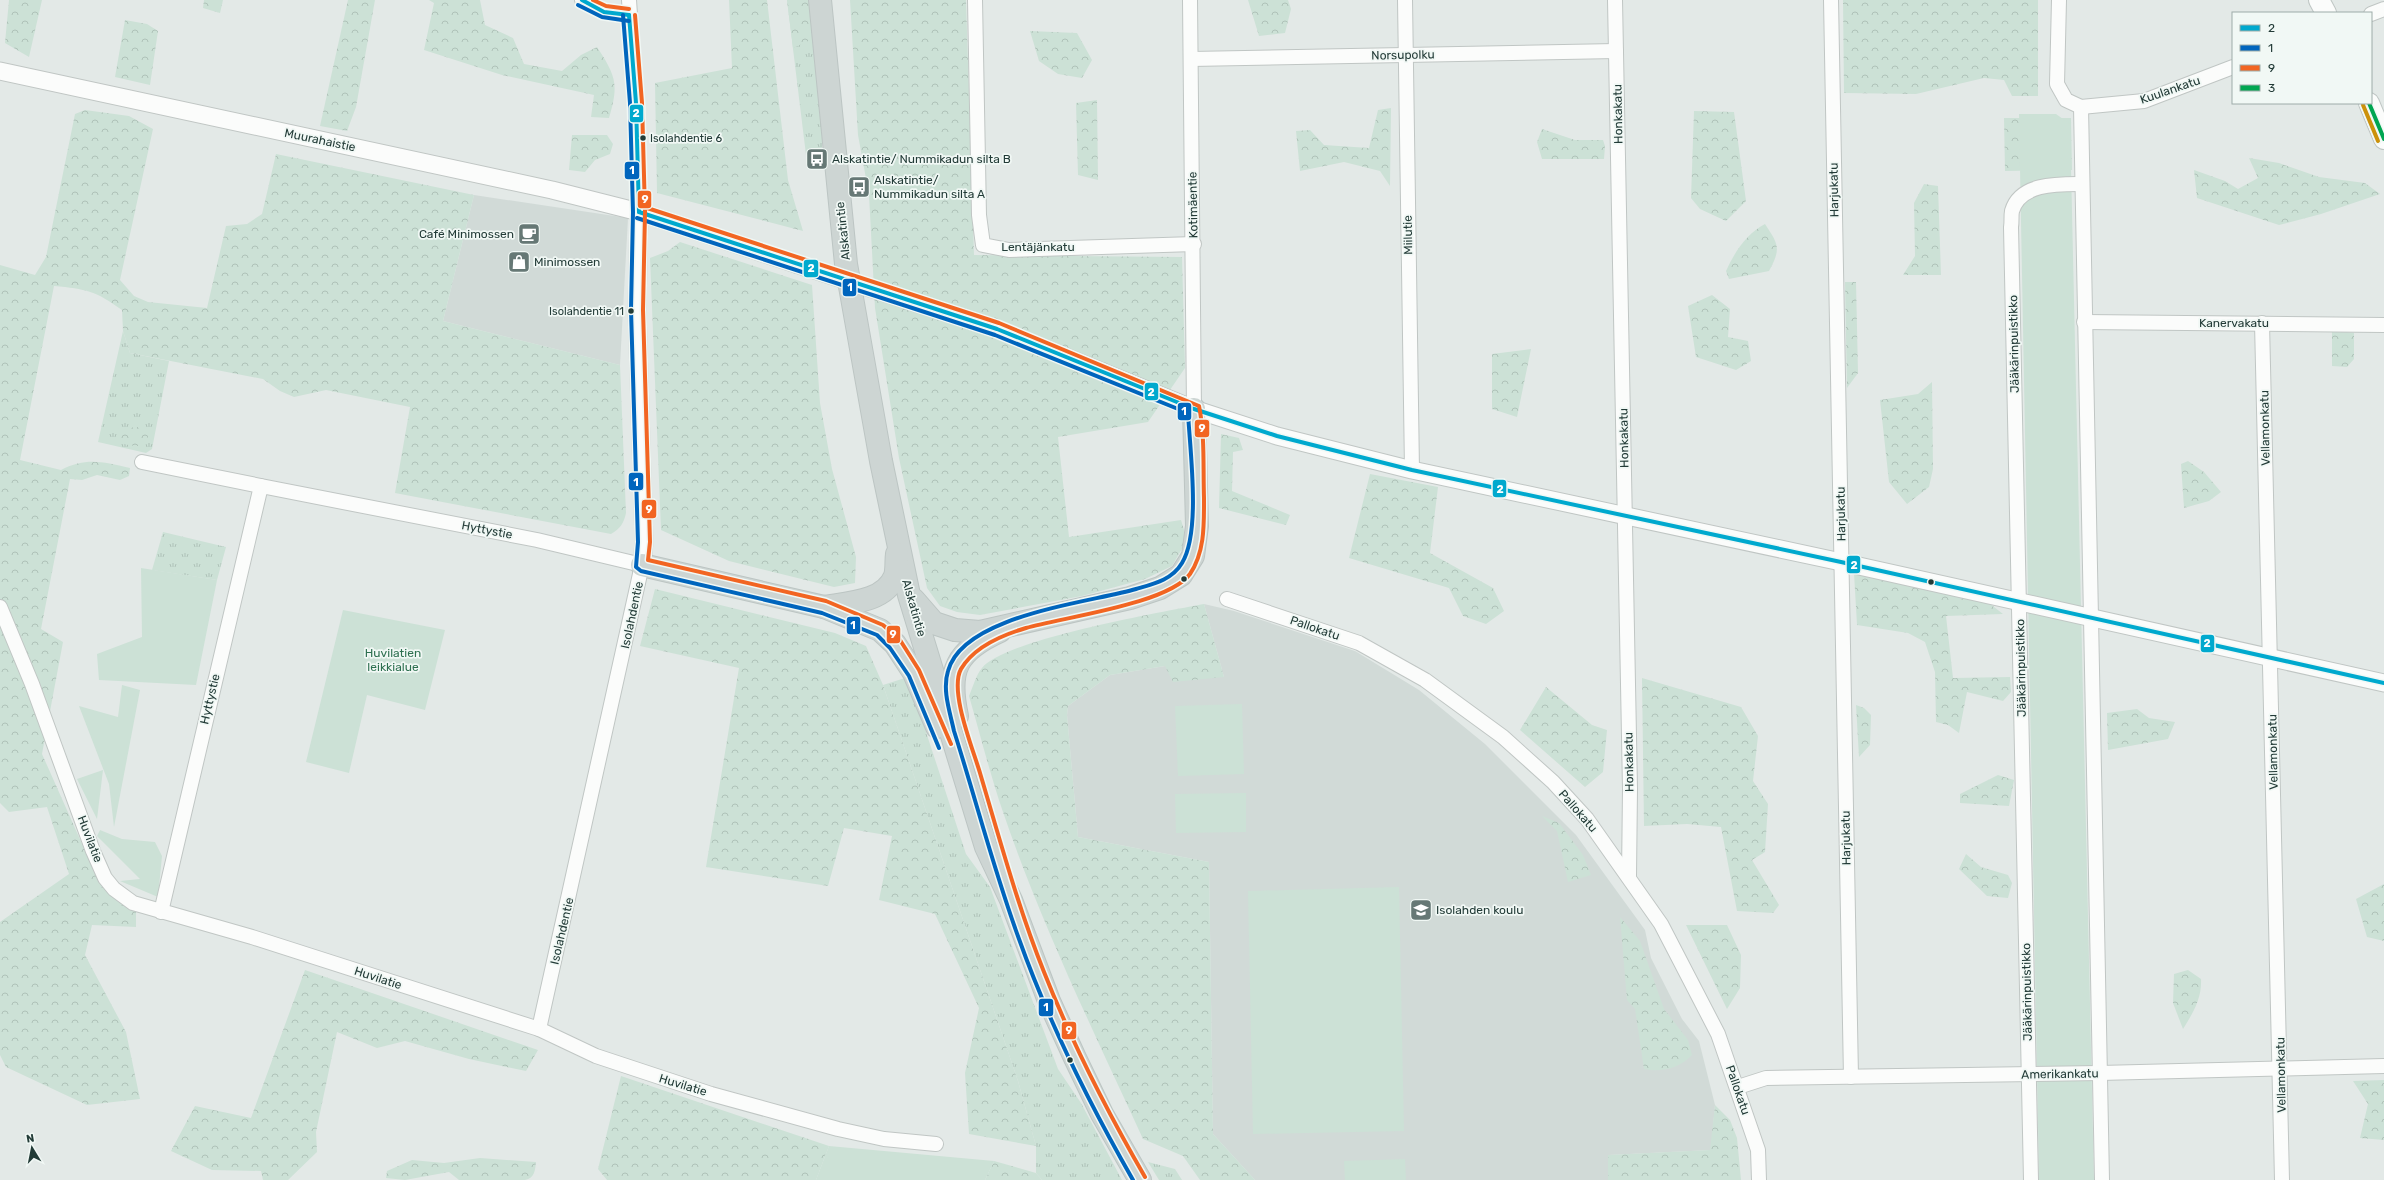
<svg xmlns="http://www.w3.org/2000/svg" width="2384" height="1180" viewBox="0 0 2384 1180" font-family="Rubik,sans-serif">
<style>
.built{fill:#d1dad7}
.grass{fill:url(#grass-tufts)}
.forest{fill:url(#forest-crowns)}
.park{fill:#cce1d6}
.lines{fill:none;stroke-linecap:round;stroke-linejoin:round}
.minor-casing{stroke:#c0c6c4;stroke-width:16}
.tertiary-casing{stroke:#c0c6c4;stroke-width:19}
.secondary-casing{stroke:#bfc6c4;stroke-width:22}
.primary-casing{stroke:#bcc5c3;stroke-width:24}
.minor{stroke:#fbfcfb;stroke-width:14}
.tertiary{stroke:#fbfcfb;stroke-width:17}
.secondary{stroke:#fbfcfb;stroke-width:20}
.primary{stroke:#cdd5d3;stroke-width:22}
.tertiary-bridge-casing{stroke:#c0c6c4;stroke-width:19;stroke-linecap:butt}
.tertiary-bridge{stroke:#fbfcfb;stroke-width:17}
.bus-1-casing{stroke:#f1f8f5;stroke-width:7}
.bus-2-casing{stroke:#f1f8f5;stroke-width:7}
.bus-3-casing{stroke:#f1f8f5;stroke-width:7}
.bus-4-casing{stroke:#f1f8f5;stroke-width:7}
.bus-5-casing{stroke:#f1f8f5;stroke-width:7}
.bus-1{stroke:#00a9ce;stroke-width:4}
.bus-2{stroke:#0065bd;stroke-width:4}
.bus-3{stroke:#f26522;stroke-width:4}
.bus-4{stroke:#00a651;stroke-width:4}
.bus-5{stroke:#cc910b;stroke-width:4}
.bus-dot{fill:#223b37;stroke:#f1f8f5;stroke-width:1.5}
.labels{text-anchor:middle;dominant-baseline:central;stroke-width:3.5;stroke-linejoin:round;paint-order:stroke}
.bus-label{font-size:11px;fill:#223b37;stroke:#f1f8f5;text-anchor:start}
.street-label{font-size:12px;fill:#223b37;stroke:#f1f8f5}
.poi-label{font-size:12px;fill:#223b37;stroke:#f1f8f5;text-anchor:start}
.park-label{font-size:12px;fill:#2e7050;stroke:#f1f8f5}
.line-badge{stroke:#f1f8f5;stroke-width:1.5}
.badge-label{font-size:11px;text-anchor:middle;font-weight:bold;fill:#fff}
</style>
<defs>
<pattern id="grass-tufts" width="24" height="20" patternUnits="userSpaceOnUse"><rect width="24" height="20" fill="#cce1d6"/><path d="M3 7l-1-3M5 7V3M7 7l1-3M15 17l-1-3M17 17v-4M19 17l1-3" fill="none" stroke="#afc2b8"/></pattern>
<pattern id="forest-crowns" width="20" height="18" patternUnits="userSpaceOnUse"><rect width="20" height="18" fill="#cce1d6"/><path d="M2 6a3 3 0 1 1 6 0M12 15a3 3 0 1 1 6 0" fill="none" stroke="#afc2b8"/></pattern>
</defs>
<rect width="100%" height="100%" fill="#e3e9e7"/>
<g class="built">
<polygon points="474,195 628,218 620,365 443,321"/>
<polygon points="1204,604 1234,611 1355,651 1419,690 1485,744 1576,835 1645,930 1651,958 1682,1019 1699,1041 1715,1105 1711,1150 1609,1155 1608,1180 1255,1180 1213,1134 1209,862 1078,837 1067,715 1068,706 1110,675 1165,666 1224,677"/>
</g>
<g class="grass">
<polygon points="787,0 811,0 822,126 822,162 807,163"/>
<polygon points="123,331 130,353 169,361 152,449 146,453 98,442"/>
<polygon points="163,532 226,547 217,580 152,570"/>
<polygon points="908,677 966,854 990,887 1058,1069 1081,1103 1122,1180 1042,1180 1036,1173 1036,1146 1018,1081 883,685"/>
<polygon points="1148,1162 1175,1169 1182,1180 1159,1180"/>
</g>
<g class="forest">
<polygon points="9,0 42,0 29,57 5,43"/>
<polygon points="204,0 223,0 220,13 203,8"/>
<polygon points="348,0 375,0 356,107 347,131 320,126"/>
<path d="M429 0H480L485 25 513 38 524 64 562 71 581 55 597 47C616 76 619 84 609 118L591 117 594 95 502 75 424 50 434 3Z"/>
<polygon points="729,0 767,0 788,180 803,231 657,193 655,83 732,68"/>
<polygon points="787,0 811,0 815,38 793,48"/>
<polygon points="850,0 966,0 974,255 1182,257 1185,368 1148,422 1058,437 1069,537 1181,520 1187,540 1172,566 1145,579 1082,596 980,615 957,612 940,606 927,588 899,458 875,308 869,195 858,135"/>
<polygon points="1248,0 1288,0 1291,9 1285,33 1259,36"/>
<polygon points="1843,0 2038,0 2038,96 2012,96 2004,80 1984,78 1916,94 1844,93"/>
<polygon points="125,20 147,24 158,31 150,85 115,77"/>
<polygon points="1030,31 1077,33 1092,60 1082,78 1058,74 1039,61"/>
<polygon points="1097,100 1098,180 1078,175 1076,103"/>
<polygon points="1391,108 1390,186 1380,171 1344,162 1300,171 1296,131 1310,130 1324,145 1369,148 1378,110"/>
<path d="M85 110 129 116 153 129 120 280 134 296 148 302 207 308 226 226 247 224 262 214 276 154 474 195 443 321 620 365 626 513C624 523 620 529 611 534L395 493 410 407 326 390 294 397 280 391 263 379 130 353 123 331 122 310C96 291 86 289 54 286L20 460 61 470C87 457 102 462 130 468L129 476 120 480 97 475 82 480 70 479 41 629 63 642 42 754 99 882 136 909V927L92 925 85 955 126 1032 140 1099 87 1105 6 1067 0 1055V922L69 874 47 807 9 812 0 803V265L35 275 46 257 75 114Z"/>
<polygon points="1694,111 1734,112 1746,201 1726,221 1700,209 1691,198"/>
<polygon points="2004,118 2071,118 2072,170 2005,171"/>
<polygon points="1542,129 1575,140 1603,140 1605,146 1604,159 1542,159 1537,142"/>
<polygon points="572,135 607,135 613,144 610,154 595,160 585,172 569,170"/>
<polygon points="2249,158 2279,163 2319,177 2365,183 2380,194 2321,214 2279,225 2197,198 2194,170 2225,181 2238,189 2258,178"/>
<polygon points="1924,184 1938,186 1941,275 1903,275 1915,256 1914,203"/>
<path d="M1765 224C1779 245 1781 249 1769 271L1729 279 1726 271C1734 253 1747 233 1765 224Z"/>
<polygon points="680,242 812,285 820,403 832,469 856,557 855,583 834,587 729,561 661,530 650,258 668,251"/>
<polygon points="1845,282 1856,282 1858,373 1847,388"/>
<polygon points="1712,295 1730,309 1728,337 1748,341 1751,361 1736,370 1696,357 1688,306"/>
<polygon points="2332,330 2354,333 2354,359 2347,367 2332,366"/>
<polygon points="1531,349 1517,417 1492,409 1492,354"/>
<polygon points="1932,382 1933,469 1929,487 1907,504 1889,482 1880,400 1918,394"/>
<path d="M137 427 146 428 148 436 147 444C138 448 125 445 117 441L118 429Z"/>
<polygon points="1221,434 1239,438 1243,450 1233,452 1232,491 1290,515 1286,525 1219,508"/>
<polygon points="2188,461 2204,472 2221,492 2209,501 2184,508 2181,464"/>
<polygon points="1370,474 1438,487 1430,553 1493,588 1504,611 1486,624 1463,616 1449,588 1349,558"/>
<polygon points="1854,573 1989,603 2003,614 1946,616 1953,678 2010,677 2011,692 2003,701 1967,692 1959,733 1948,725 1936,722 1935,672 1925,642 1908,633 1857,625"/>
<polygon points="655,589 835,633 866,646 883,685 1018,1081 1036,1146 969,1134 965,1073 979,1008 935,914 879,900 892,836 844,828 828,886 706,867 739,668 640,646"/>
<path d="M1204 604 1224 677 1173 682 1165 666 1110 675 1068 706 1067 715 1078 837 1209 862 1213 1134 1255 1180H1200L1183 1156 1143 1139C1094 1032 1041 924 1003 812 990 774 980 734 969 696 973 687 976 675 982 668 1005 639 1163 612 1204 604Z"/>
<polygon points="1642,678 1741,707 1758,736 1753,781 1768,804 1765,852 1752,860 1779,905 1773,913 1737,911 1721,827 1687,824 1644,826"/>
<polygon points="1546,687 1592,725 1607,730 1603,772 1585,787 1520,730"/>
<polygon points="1856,705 1864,708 1871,715 1870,745 1859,757"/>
<polygon points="2137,709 2149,718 2175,722 2168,739 2108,750 2107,713"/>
<polygon points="1998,775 2014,780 2009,806 1960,803 1960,794"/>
<polygon points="1542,816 1559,823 1583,855 1591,875 1568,882 1557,831"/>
<polygon points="1966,854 1981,867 2008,875 2012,883 2008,898 1987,896 1959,869"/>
<polygon points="2384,884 2384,941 2367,937 2356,899"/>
<path d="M1620 917 1640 941 1664 1009 1688 1040 1692 1055C1680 1068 1661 1073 1644 1069L1635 1009 1627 1000Z"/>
<polygon points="1686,925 1727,925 1741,955 1740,988 1727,1009"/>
<polygon points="305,970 538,1050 526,1071 469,1059 405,1041 377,1048 337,1032 316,1132 317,1152 288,1180 263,1180 261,1171 212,1170 171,1151 195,1106 251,1118"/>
<path d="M2188 970 2201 979C2202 998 2193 1013 2183 1029L2173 1003 2174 974Z"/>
<polygon points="621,1076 829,1146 816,1180 607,1180 598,1169"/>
<polygon points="2384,1080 2384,1140 2360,1138 2368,1104 2353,1081"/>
<polygon points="1715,1105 1730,1120 1737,1138 1741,1180 1608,1180 1608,1155 1710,1150"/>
<path d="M480 1158 536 1162C535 1170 535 1178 525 1180H459L449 1172 405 1180 386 1178 387 1171 412 1160 444 1163Z"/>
<polygon points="994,1161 1036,1173 1042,1180 985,1180"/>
</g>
<g class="park">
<polygon points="2019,114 2056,114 2070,124 2094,1180 2039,1180"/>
<polygon points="141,568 217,580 196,685 99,680 97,654 142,637"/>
<polygon points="343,610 445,630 425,710 367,695 349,773 306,762"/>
<polygon points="122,685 140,690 114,827 109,784 79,706 118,717"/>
<polygon points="1242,704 1244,774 1178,776 1175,706"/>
<polygon points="103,770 97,819 77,779"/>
<polygon points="1246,793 1246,832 1176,833 1175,794"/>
<polygon points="100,830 122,839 155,842 162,856 158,897 120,881 140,879 97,836"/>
<polygon points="1399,887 1404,1131 1253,1134 1248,891"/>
<polygon points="829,1146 994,1161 985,1180 816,1180"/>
<polygon points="1405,1159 1406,1180 1345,1180 1344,1161"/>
</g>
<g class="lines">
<g class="minor-casing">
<g id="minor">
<path d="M582 0C597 12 611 14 629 15"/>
<polyline points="629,0 636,103 639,212"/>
<polyline points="975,0 979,215 983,245 1009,250 1194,244"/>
<polyline points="1190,0 1194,409"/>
<polyline points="1405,0 1412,470"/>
<polyline points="1615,0 1630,789 1629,876"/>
<polyline points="1831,0 1851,1077"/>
<polyline points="2059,0 2057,84 2066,100 2081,107 2102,1180"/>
<polyline points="2371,14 2384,9"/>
<polyline points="1191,59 1616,51"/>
<polyline points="2081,107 2144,101 2233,67"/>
<polyline points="2084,322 2384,325"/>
<polyline points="2262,323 2282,1180"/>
<polyline points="142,462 261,486"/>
<polyline points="1227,599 1359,643 1425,680 1503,737 1553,782 1587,819 1661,924 1718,1034 1758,1150 1759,1180"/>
<polyline points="0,607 32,684 93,851 105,878 114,889 133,903 252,937 539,1029 596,1056 711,1094 838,1129 884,1139 936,1144"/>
<polyline points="161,912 261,486 537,540 642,565 539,1029"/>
<polyline points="1738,1087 1766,1078 2100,1073 2384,1066"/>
<path d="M2031 1180 2011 227C2012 222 2011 216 2012 211 2020 183 2058 184 2081 184"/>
</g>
</g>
<g class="tertiary-casing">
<g id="tertiary">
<polyline points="0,71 552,190 639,212 796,264"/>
<polyline points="639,212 637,310 644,542 642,565"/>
<polyline points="919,304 997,329 1194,409 1277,436 1412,470 1841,562 2384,683"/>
</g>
</g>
<g class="secondary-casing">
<g id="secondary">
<polyline points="2319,0 2326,13"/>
<polyline points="2369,103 2384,139"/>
</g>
</g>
<g class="primary-casing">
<g id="primary">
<polyline points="820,0 846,264 881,461 909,595 986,847 1011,900 1049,1001 1075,1058 1102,1114 1140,1180"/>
<polyline points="642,565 824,607 880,630 895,644 914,673 937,727"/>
<polyline points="914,600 934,623 955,630 980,632 1130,598 1160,588 1181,575 1193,556 1197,526 1194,409"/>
<path d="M824 607C848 603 885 602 895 576 897 570 896 561 897 554"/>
<path d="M957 716C947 670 956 651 1000 631"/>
</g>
</g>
<use href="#minor" class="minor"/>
<use href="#tertiary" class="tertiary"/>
<use href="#secondary" class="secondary"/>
<use href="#primary" class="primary"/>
<g class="tertiary-bridge-casing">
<polyline id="tertiary-bridge" points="796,264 919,304"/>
</g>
<use href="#tertiary-bridge" class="tertiary-bridge"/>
<g class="bus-1-casing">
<g id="bus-1">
<polyline points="582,0 604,12 629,15"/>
<polyline points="629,15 636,103 639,212"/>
<polyline points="639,212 997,329 1194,409 1277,436 1412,470 1841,562 2384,683"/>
</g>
</g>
<g class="bus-2-casing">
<g id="bus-2">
<polyline points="578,5 602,17 629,21"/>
<polyline points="623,15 630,103 633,212 631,310 638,542 636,567 641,571 822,613 877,635 890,648 909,676 939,748"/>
<path d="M637 218 995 335 1188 413C1190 451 1201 532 1182 563 1172 580 1153 584 1136 589 1088 603 963 615 948 671 942 690 950 712 954 731 976 800 994 871 1019 939 1049 1023 1089 1103 1133 1180"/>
</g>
</g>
<g class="bus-3-casing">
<g id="bus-3">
<polyline points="593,0 606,6 629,9"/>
<polyline points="635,15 642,103 645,212 643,310 650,542 648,560 826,601 883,625 900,640 919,670 951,744"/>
<path d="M641 206 999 323 1199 406C1205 435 1203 468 1204 498 1204 524 1205 552 1190 574 1168 604 1064 617 1026 628 1002 635 974 647 961 669 949 691 973 749 980 773 1000 840 1018 907 1044 972 1072 1043 1107 1111 1145 1177"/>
</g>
</g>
<g class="bus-4-casing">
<polyline id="bus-4" points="2369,103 2384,139"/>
</g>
<g class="bus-5-casing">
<polyline id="bus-5" points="2363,105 2378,141"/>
</g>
<use href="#bus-1" class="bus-1"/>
<use href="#bus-2" class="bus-2"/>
<use href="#bus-3" class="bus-3"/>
<use href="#bus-4" class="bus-4"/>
<use href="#bus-5" class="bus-5"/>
</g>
<defs>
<g id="bus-square" transform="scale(1.15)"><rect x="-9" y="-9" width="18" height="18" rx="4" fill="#667875" stroke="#f1f8f5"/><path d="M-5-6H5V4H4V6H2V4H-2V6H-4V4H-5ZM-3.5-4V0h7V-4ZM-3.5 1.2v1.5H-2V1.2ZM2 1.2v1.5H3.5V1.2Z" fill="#fff"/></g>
<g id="cafe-square" transform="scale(1.15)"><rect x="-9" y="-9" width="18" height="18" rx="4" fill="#667875" stroke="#f1f8f5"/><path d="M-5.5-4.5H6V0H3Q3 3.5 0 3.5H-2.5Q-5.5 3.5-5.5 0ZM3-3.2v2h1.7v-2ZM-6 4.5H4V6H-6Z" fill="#fff"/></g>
<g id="shop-square" transform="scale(1.15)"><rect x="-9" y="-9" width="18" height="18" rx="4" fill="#667875" stroke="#f1f8f5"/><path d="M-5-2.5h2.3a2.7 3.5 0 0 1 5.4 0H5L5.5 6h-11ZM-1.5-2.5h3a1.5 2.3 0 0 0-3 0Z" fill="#fff"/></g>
<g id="school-square" transform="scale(1.15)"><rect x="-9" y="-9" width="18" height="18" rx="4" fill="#667875" stroke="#f1f8f5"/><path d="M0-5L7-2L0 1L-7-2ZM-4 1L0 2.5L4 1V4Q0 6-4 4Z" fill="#fff"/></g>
</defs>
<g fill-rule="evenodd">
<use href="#bus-square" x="817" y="159"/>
<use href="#bus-square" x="859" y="187"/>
<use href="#cafe-square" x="529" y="234"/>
<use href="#shop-square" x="519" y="262"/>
<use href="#school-square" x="1421" y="910"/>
</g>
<g class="bus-dot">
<circle cx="643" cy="138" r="3.5"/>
<circle cx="631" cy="311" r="3.5"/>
<circle cx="1184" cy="579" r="3.5"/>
<circle cx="1931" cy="582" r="3.5"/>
<circle cx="1070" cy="1060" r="3.5"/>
</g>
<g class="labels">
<g class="bus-label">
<text x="650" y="138">Isolahdentie 6</text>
<text x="624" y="311" text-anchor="end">Isolahdentie 11</text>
</g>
<g class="street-label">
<text transform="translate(1403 55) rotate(-1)">Norsupolku</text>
<text transform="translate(2170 90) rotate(-19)">Kuulankatu</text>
<text transform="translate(1618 114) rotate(-91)">Honkakatu</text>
<text transform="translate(320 140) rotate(12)">Muurahaistie</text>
<text transform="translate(1834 190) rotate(-91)">Harjukatu</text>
<text transform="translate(1193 205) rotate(-91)">Kotimäentie</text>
<text transform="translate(843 231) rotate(-96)">Alskatintie</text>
<text transform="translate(1408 235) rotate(-91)">Miilutie</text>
<text x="1038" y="247">Lentäjänkatu</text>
<text x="2234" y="323">Kanervakatu</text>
<text transform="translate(2014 344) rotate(-91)">Jääkärinpuistikko</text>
<text transform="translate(2265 428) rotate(-91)">Vellamonkatu</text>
<text transform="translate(1624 438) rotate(-91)">Honkakatu</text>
<text transform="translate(1841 514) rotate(-91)">Harjukatu</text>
<text transform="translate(487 530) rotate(11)">Hyttystie</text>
<text transform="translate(914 608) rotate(74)">Alskatintie</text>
<text transform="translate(632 615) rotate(-78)">Isolahdentie</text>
<text transform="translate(1315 628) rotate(19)">Pallokatu</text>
<text transform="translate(2021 668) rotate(-91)">Jääkärinpuistikko</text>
<text transform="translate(210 699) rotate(-77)">Hyttystie</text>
<text transform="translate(2273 752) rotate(-91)">Vellamonkatu</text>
<text transform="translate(1629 762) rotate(-91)">Honkakatu</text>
<text transform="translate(1578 811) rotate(49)">Pallokatu</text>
<text transform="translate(1846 838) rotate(-91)">Harjukatu</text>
<text transform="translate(90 839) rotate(69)">Huvilatie</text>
<text transform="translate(562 931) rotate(-77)">Isolahdentie</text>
<text transform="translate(378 978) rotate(18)">Huvilatie</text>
<text transform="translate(2027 992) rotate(-91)">Jääkärinpuistikko</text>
<text transform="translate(2060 1074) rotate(-1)">Amerikankatu</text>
<text transform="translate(2281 1075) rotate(-91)">Vellamonkatu</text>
<text transform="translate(683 1085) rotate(17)">Huvilatie</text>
<text transform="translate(1738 1090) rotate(71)">Pallokatu</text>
</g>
<g class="poi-label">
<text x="832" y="159">Alskatintie/ Nummikadun silta B</text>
<text x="874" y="180">Alskatintie/<tspan x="874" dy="14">Nummikadun silta A</tspan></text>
<text x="514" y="234" text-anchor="end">Café Minimossen</text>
<text x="534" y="262">Minimossen</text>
<text x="1436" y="910">Isolahden koulu</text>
</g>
<g class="park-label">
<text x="393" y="653">Huvilatien<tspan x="393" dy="14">leikkialue</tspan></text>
</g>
</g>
<g class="line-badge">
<rect x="629" y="104" width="15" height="19" rx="4" fill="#00a9ce"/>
<rect x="624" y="161" width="16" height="19" rx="4" fill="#0065bd"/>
<rect x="637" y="190" width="15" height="19" rx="4" fill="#f26522"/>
<rect x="803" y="259" width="16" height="19" rx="4" fill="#00a9ce"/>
<rect x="842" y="278" width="15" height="19" rx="4" fill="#0065bd"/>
<rect x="1144" y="382" width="15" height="19" rx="4" fill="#00a9ce"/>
<rect x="1177" y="402" width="15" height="19" rx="4" fill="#0065bd"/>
<rect x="1194" y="419" width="16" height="19" rx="4" fill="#f26522"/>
<rect x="628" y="472" width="16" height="19" rx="4" fill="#0065bd"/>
<rect x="1492" y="479" width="15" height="19" rx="4" fill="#00a9ce"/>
<rect x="641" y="499" width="16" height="20" rx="4" fill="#f26522"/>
<rect x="1846" y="555" width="15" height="19" rx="4" fill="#00a9ce"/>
<rect x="846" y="616" width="15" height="19" rx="4" fill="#0065bd"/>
<rect x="886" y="625" width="15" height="19" rx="4" fill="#f26522"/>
<rect x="2200" y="634" width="15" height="19" rx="4" fill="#00a9ce"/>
<rect x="1038" y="998" width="16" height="19" rx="4" fill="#0065bd"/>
<rect x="1061" y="1021" width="16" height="19" rx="4" fill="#f26522"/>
</g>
<g class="badge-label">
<text x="636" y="117">2</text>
<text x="632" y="174">1</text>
<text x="645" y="203">9</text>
<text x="811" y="272">2</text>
<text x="850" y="291">1</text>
<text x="1151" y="396">2</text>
<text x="1184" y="415">1</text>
<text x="1202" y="432">9</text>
<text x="636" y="486">1</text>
<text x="1500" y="493">2</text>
<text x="649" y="513">9</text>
<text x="1854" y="569">2</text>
<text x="853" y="629">1</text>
<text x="893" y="638">9</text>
<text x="2207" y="647">2</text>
<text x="1046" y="1011">1</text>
<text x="1069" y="1034">9</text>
</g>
<rect x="2232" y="12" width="140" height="92" fill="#f1f8f5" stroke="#9eaca9"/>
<rect x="2240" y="25" width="20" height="6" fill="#00a9ce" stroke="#9eaca9"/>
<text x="2268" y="32" font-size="12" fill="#223b37">2</text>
<rect x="2240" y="45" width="20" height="6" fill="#0065bd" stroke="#9eaca9"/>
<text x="2268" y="52" font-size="12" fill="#223b37">1</text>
<rect x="2240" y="65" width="20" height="6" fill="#f26522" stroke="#9eaca9"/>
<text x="2268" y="72" font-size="12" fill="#223b37">9</text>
<rect x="2240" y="85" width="20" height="6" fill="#00a651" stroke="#9eaca9"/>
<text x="2268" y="92" font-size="12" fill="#223b37">3</text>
<g transform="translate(32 1148) rotate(350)" stroke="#f1f8f5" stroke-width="3" paint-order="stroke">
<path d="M0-3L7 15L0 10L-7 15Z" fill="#223b37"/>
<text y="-6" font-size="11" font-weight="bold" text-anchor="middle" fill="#223b37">N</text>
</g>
</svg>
